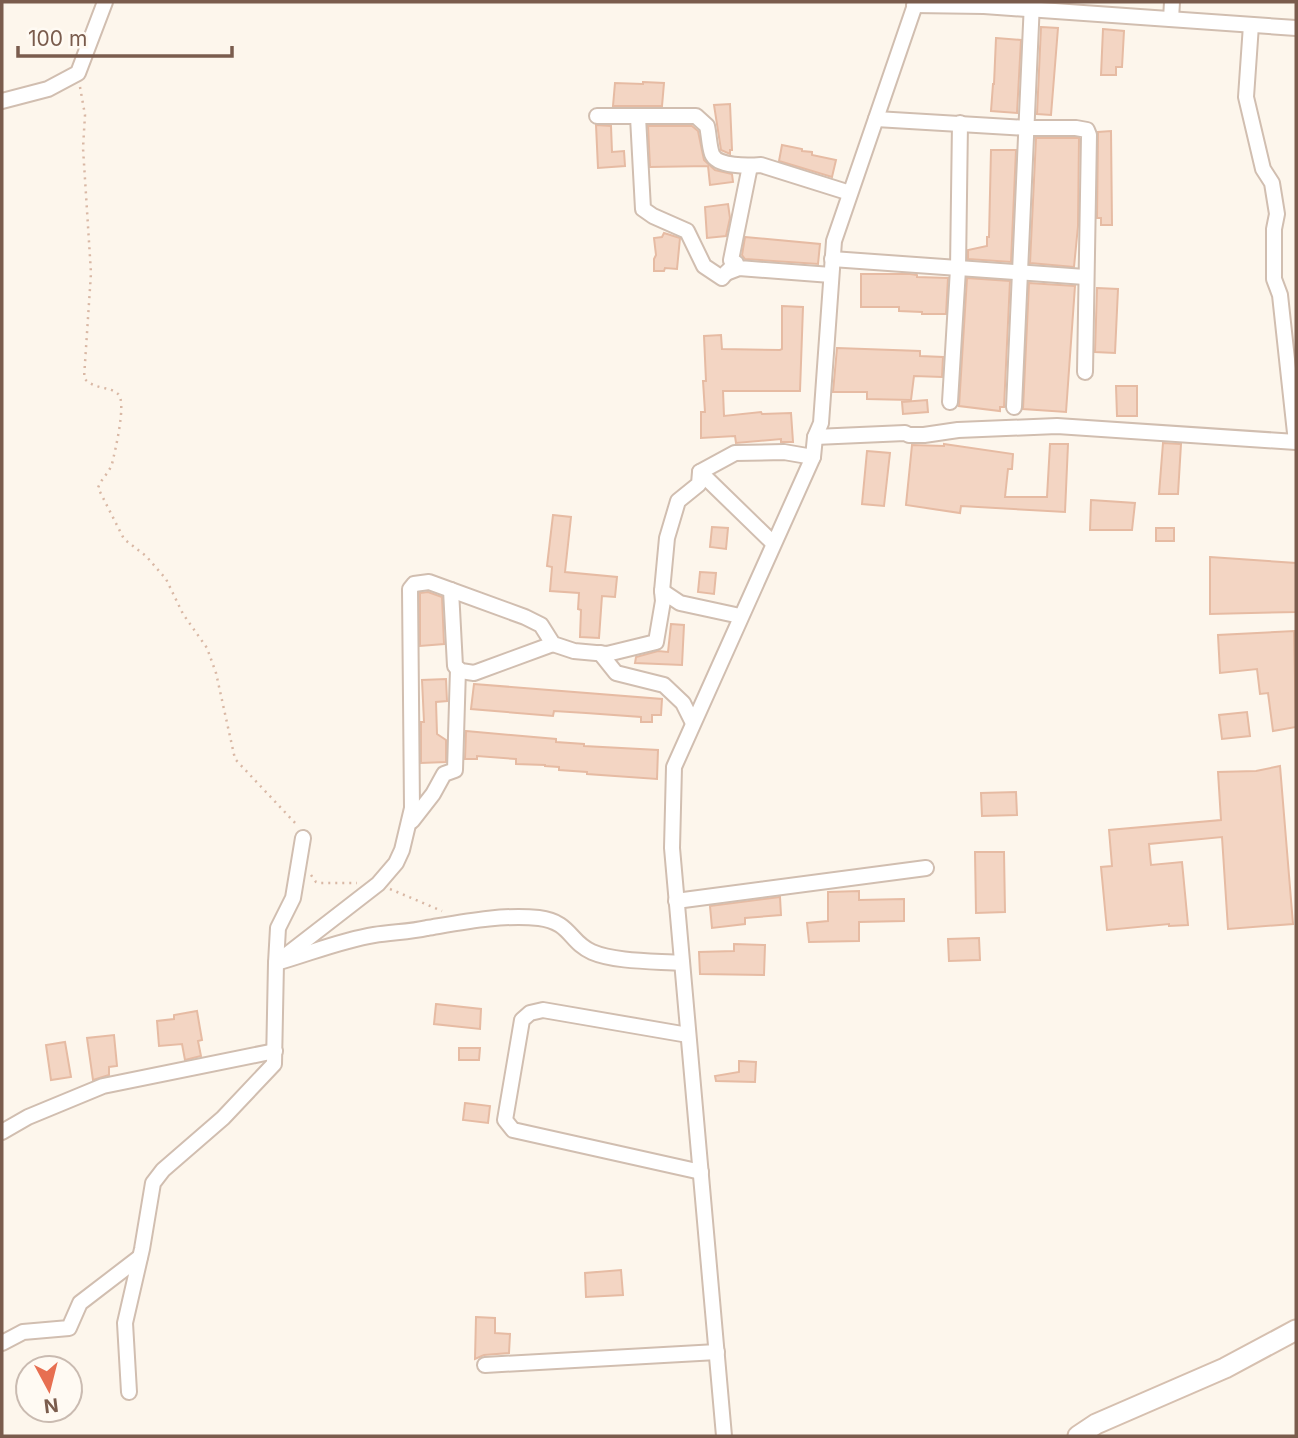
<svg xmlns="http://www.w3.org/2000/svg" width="1298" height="1438" viewBox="0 0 1298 1438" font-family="Inter,sans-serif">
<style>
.building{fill:#f3d5c3;stroke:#e6bba3;stroke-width:2}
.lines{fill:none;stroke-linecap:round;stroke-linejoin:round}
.street-casing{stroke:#d1beb0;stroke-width:18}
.secondary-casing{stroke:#d6c0b0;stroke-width:23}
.path{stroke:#d9b8a5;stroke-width:2.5;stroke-dasharray:2 5;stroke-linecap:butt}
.street{stroke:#fff;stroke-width:14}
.secondary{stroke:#fff;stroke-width:19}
</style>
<rect width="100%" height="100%" fill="#fdf6ec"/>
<g class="building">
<polygon points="1041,27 1058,28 1051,115 1037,114"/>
<polygon points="1103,29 1124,31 1122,67 1116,67 1116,75 1101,75"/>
<polygon points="996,38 1021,40 1017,113 991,111 993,84 994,84"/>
<polygon points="643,82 664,83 662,106 613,106 615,83 643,84"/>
<polygon points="730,104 732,150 730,150 730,154 721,150 714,105"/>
<polygon points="596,125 611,126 612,152 624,151 625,166 598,168"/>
<polygon points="648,126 692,126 698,131 704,160 715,170 732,174 733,182 710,185 708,166 650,167"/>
<polygon points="1111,131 1112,225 1101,225 1101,218 1097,218 1098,132"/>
<polygon points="1036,138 1079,138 1078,226 1074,267 1030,263"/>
<polygon points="782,145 802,149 802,151 812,152 812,155 836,160 832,177 779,161"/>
<polygon points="991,150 1016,150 1011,262 968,259 968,250 987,246 987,237 989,237"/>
<polygon points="728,204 730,218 726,236 707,238 705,207"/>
<polygon points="664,233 680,238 677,269 665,268 664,271 654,271 654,259 656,255 654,238 662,237"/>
<polygon points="745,237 820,244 818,264 745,259 742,255"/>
<polygon points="861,274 910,274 917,275 917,277 948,278 946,314 922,314 922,312 899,311 899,307 861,307"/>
<polygon points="967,278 1010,281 1004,407 1000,407 1000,411 959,406"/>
<polygon points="1029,283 1075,286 1066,412 1023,409"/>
<polygon points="1097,288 1118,289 1115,353 1095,352"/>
<polygon points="782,306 803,307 800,391 723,391 724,416 761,412 762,414 791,413 793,442 781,442 781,439 736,443 735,436 701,438 701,412 705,412 703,381 706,381 704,336 721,335 722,349 780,350 782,349"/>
<polygon points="837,348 920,351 920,356 943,357 942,377 914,376 911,400 867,399 867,392 833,392"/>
<polygon points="1116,386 1137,386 1137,416 1117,416"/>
<polygon points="927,400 928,412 903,414 902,402"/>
<polygon points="1163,443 1181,444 1178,494 1159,494"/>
<polygon points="944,444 1013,454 1012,469 1008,469 1005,497 1047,497 1050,444 1068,444 1065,512 961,506 960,513 906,505 912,445 944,446"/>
<polygon points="867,451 890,453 884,506 862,504"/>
<polygon points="1091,500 1135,503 1132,530 1090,530"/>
<polygon points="553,515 571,517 565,572 617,577 615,597 602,596 599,638 580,637 581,610 578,609 579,593 550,591 552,567 547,566"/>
<polygon points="712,527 728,528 726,549 710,547"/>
<rect x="1156" y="528" width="18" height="13"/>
<polygon points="1210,557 1296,563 1296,612 1210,614"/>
<polygon points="700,572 716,573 714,594 698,592"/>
<polygon points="428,592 442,597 444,644 420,646 420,593"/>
<polygon points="671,624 684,625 682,665 635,663 636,657 658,651 668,652"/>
<polygon points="1294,631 1296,727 1273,731 1268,693 1260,694 1257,669 1220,673 1218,635"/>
<polygon points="446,679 447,701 436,702 437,734 446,740 446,762 421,763 421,722 424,722 422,680"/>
<polygon points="474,684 662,699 661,715 652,715 652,722 641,722 641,717 586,713 554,711 553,716 471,709"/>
<polygon points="1247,712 1250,736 1222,739 1219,715"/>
<polygon points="466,731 556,739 556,742 584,744 584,746 658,750 657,779 587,774 587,772 559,770 559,767 545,766 545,765 516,764 516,759 477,756 477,759 465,759"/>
<polygon points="1280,766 1293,924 1228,929 1222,837 1149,844 1151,865 1182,862 1188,925 1169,926 1169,924 1107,930 1101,867 1112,866 1109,830 1221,820 1218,772 1256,771"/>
<polygon points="1016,792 1017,815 982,816 981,793"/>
<polygon points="975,852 1004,852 1005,912 976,913"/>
<polygon points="859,891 859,900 904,899 904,921 859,922 859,941 809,942 807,923 828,921 828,892"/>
<polygon points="780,897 781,915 745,918 745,924 712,928 710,906"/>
<polygon points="979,938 980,960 949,961 948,939"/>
<polygon points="734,944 765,945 764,975 700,974 699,952 734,951"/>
<polygon points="436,1004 481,1009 480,1029 434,1024"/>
<polygon points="197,1011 202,1040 198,1041 201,1056 185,1060 182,1044 159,1046 157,1021 174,1019 174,1015"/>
<polygon points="114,1035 117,1066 109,1067 109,1075 93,1080 87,1038"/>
<polygon points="65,1042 71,1077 51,1080 46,1045"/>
<polygon points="459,1048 480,1048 479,1060 459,1060"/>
<polygon points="739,1061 756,1062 755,1082 716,1081 715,1076 739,1072"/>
<polygon points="465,1103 490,1106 488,1123 463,1120"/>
<polygon points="621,1270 623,1295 586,1297 585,1273"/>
<polygon points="476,1317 495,1318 495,1333 510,1334 509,1353 484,1355 475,1359"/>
</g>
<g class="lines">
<g class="street-casing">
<g id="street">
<polyline points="914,5 984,6 1296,28"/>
<polyline points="1171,19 1172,2"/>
<polyline points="2,101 48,89 78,73 105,2"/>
<path d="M597 116H696L707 126C709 134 709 146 712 154 717 167 749 166 761 165L850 193"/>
<polyline points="638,117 643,209 653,216 687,231 704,266 722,278 726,273"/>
<polyline points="876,119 1027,128 1076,128 1087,130 1089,135 1085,372"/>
<polyline points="750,166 731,260 736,263 726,273 739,268 831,275"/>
<polyline points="832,259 1085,277"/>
<polyline points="950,402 958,269 960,123"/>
<polyline points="1014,407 1032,2"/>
<polyline points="815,437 905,433 909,435 924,435 958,430 1057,426 1296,442 1280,295 1274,279 1274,229 1277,214 1272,183 1263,169 1246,97 1251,25"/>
<polyline points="700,472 773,543"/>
<polyline points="451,590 455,666 461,671 474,673 553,644"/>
<polyline points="662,591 667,538 678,501 699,484 700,472 735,453 784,452 813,457"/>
<polyline points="600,653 616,673 664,685 683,703 693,723"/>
<polyline points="412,821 433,794 444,774 455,770 458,669"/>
<path d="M303 838 293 898 278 928 276 963C308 954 342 940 374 935 392 932 410 932 427 928 463 922 503 914 539 918 571 922 569 942 592 952 615 962 656 961 682 963"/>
<polyline points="676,901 926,868"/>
<polyline points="688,1035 543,1010 530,1013 522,1020 505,1120 513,1130 701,1172"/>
<polyline points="2,1132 28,1117 103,1086 275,1051"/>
<polyline points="2,1343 23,1332 69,1328 80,1303 140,1257"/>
<polyline points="485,1365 717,1352"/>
<polyline points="129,1392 125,1323 142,1249 153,1183 163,1170 223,1118 274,1064 276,963 378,884 396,863 402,850 412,808 410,589 414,584 429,582 525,617 541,625 553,644 574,651 607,654 656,642 663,601 662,591 680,603 740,616"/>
<polyline points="724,1436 672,848 674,767 813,457 815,437 821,423 834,241 916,2"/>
</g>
</g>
<g class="secondary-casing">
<polyline id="secondary" points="1078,1436 1096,1424 1225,1368 1296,1330"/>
</g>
<g class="path">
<path d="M80 87 85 115 83 148 91 273 84 378C94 390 110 386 118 394 127 402 115 451 112 464 109 473 101 479 98 488L124 539 146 556 166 579 183 614 207 648 216 673 235 759 297 825"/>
<polyline points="311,875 316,882 320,883 357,883"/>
<polyline points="390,889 442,911"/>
</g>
<use href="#street" class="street"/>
<use href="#secondary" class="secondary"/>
</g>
<rect width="1298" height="1438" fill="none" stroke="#7a5c4d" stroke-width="7"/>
<g transform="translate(49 1389) rotate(173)"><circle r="33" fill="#fffaf3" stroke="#cabbb1" stroke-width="2"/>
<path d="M0-5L12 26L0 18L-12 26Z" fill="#e76f51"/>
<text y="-10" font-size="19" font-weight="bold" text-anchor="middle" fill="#7a5c4d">N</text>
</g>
<path d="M18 46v10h214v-10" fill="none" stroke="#7a5c4d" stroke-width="3.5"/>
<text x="28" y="46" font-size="21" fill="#7a5c4d" stroke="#fffaf3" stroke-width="5" paint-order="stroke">100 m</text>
</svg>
